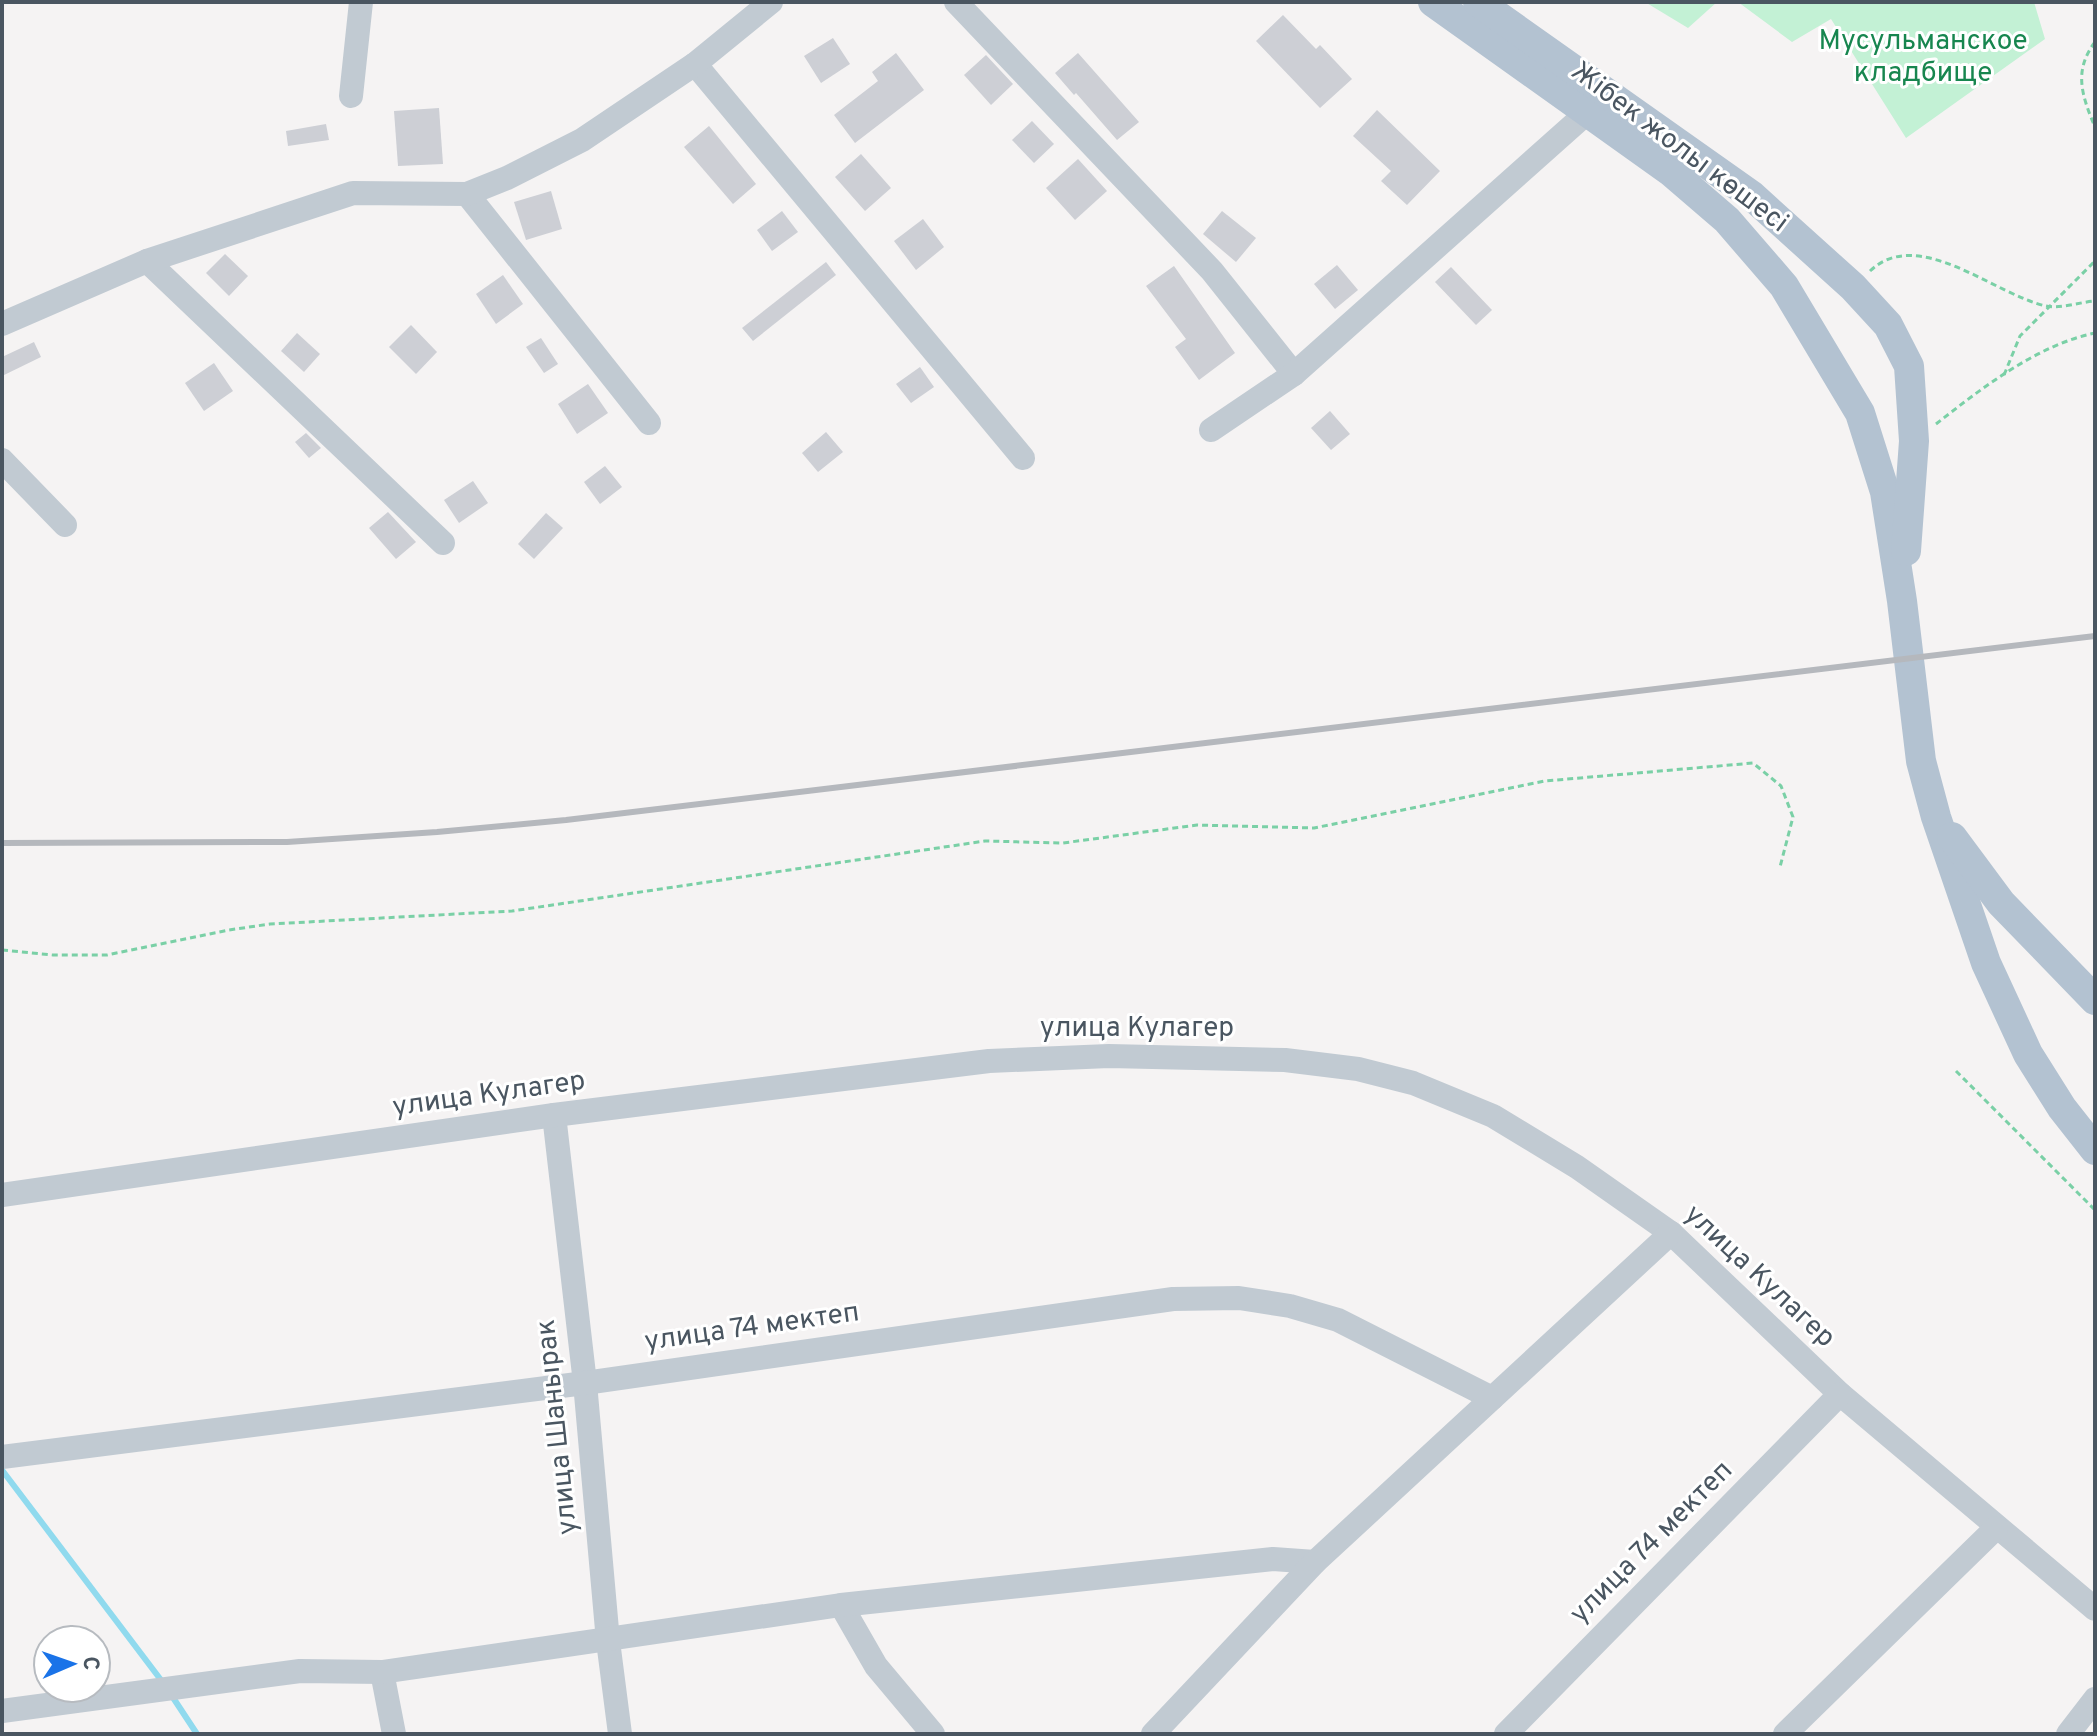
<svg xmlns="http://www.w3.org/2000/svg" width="2097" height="1736" viewBox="0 0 2097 1736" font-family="Overpass,sans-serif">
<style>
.green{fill:#c3f1d5}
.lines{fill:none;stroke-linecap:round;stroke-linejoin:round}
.stream{stroke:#90daee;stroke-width:6}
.building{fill:#cdcfd5}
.path{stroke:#7ad0a6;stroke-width:3;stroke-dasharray:6 4;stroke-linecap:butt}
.minor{stroke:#c1cad2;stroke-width:24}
.major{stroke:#b3c2d1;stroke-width:30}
.rail{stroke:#b5b8bd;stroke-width:6}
.labels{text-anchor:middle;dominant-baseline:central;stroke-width:6;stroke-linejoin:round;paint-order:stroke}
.park-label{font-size:28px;fill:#17864f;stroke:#fff}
.street-label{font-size:28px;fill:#4a5661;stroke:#fff}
</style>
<rect width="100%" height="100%" fill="#f5f3f3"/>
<g class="green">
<polygon points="1645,2 1717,2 1688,28"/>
<polygon points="1738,2 2034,2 2045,39 1906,138 1831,19 1792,42"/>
</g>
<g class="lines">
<g class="stream">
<polyline points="2,1470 164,1684"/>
<polyline points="170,1693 197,1734"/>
</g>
</g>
<g class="building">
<polygon points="1283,15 1316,49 1320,45 1352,79 1320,108 1256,41"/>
<polygon points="833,38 850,64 821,83 804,56"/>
<polygon points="896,53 924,90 855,143 834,115 878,81 872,72"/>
<polygon points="1078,53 1139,122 1117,140 1076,93 1074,95 1055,73"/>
<polygon points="986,55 1013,84 991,105 964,75"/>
<polygon points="439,108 443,164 398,166 394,111"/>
<polygon points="1377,110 1440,171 1407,205 1381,181 1391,171 1353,136"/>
<polygon points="1032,121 1054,144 1034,163 1012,140"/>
<polygon points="326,124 329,140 288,146 286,131"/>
<polygon points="709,126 756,184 733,204 684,147"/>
<polygon points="861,154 891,188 865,211 835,177"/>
<polygon points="1078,159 1107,191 1075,220 1046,188"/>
<polygon points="551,191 562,229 526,240 514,202"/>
<polygon points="782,211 798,232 772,251 757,230"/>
<polygon points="1222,211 1256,238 1236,262 1203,234"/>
<polygon points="923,219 944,247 916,270 894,241"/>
<polygon points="225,254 248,276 229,296 206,273"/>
<polygon points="826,262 836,275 753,341 742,328"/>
<polygon points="1337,265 1358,290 1335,309 1314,284"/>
<polygon points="1174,266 1235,353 1199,380 1175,347 1186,339 1146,286"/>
<polygon points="1451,267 1492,310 1476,325 1435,282"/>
<polygon points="503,275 523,304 496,324 476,294"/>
<polygon points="411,325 437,352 416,374 389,347"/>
<polygon points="297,333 320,354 304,372 281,351"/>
<polygon points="541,338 558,364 544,373 526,347"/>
<polygon points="34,342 41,357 2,376 2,357"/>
<polygon points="214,363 233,391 204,411 185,383"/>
<polygon points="920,367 934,387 911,403 896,384"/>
<polygon points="588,384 608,413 577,434 558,404"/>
<polygon points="1330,411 1350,434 1331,450 1311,428"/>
<polygon points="826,432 843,452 818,472 802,453"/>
<polygon points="306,433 321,448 309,458 295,442"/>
<polygon points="605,466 622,487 600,504 584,482"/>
<polygon points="473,481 488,503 459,523 444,500"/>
<polygon points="388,512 416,542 396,559 369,528"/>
<polygon points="546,513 563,528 534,559 518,544"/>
</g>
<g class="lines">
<g class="path">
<path d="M2095 42C2073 71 2082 96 2095 127"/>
<path d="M1870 271C1918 225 1995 295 2046 306 2061 309 2080 302 2095 301"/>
<polyline points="2004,375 2020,336 2095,261"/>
<path d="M1936 424C1982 388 2037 345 2095 333"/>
<polyline points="2,950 53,955 107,955 229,930 270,924 512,911 985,841 1063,843 1197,825 1314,828 1545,781 1753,763 1781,786 1793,817 1780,867"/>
<polyline points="1956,1071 2095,1210"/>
</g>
<g class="minor">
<polyline points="956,2 1212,271 1294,374"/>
<polyline points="695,64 1023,458"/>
<polyline points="351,96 361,2"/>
<polyline points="467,194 649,423"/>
<polyline points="147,261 443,543"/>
<polyline points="2,324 147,261 353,193 467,194 507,178 582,140 695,64 771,2"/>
<polyline points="1211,430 1294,374 1589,111"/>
<polyline points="2,460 65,525"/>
<polyline points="554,1115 585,1383 608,1641 620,1734"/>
<polyline points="2,1195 554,1115 989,1061 1109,1056 1285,1060 1358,1069 1413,1083 1493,1116 1577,1167 1671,1233 1840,1394 2095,1609"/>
<polyline points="2,1457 585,1383 1173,1299 1239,1298 1290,1306 1338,1320 1492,1398"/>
<polyline points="841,1605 876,1666 933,1734"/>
<polyline points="382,1672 394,1734"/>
<polyline points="2,1711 300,1671 382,1672 841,1605 1273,1559 1315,1562"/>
<polyline points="1153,1734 1315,1562 1671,1233"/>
<polyline points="1506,1734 1840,1394"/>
<polyline points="1785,1734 1996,1528"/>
<polyline points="2068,1734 2095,1699"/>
</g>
<g class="major">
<polyline points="1433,2 1670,171 1727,220 1784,286 1860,413 1885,492 1902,601 1921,761 1936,817 1986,963 2028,1054 2062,1108 2095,1150"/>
<polyline points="1478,2 1751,195 1853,287 1888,325 1909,366 1914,441 1906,551"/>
<polyline points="1952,837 2001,903 2095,1000"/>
</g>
<polyline class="rail" points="2,843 287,842 437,832 566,820 2095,636"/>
</g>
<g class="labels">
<g class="park-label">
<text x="1923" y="42">Мусульманское<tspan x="1923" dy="32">кладбище</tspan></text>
</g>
<g class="street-label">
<text transform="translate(1679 148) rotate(37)">Жібек жолы көшесі</text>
<text x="1137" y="1029">улица Кулагер</text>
<text transform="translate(489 1095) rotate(-8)">улица Кулагер</text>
<text transform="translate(1759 1277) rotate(43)">улица Кулагер</text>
<text transform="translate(752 1328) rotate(-8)">улица 74 мектеп</text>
<text transform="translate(558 1427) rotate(-96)">улица Шанырак</text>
<text transform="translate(1652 1543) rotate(-45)">улица 74 мектеп</text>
</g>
</g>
<rect width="2097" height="1736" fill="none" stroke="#4a5661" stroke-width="8"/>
<g transform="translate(72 1664) rotate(88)"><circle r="38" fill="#ffffff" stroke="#b7bbc0" stroke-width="2"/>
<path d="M0-6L14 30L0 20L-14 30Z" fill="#1a73e8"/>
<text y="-12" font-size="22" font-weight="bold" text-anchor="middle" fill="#4a5661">С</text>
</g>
</svg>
